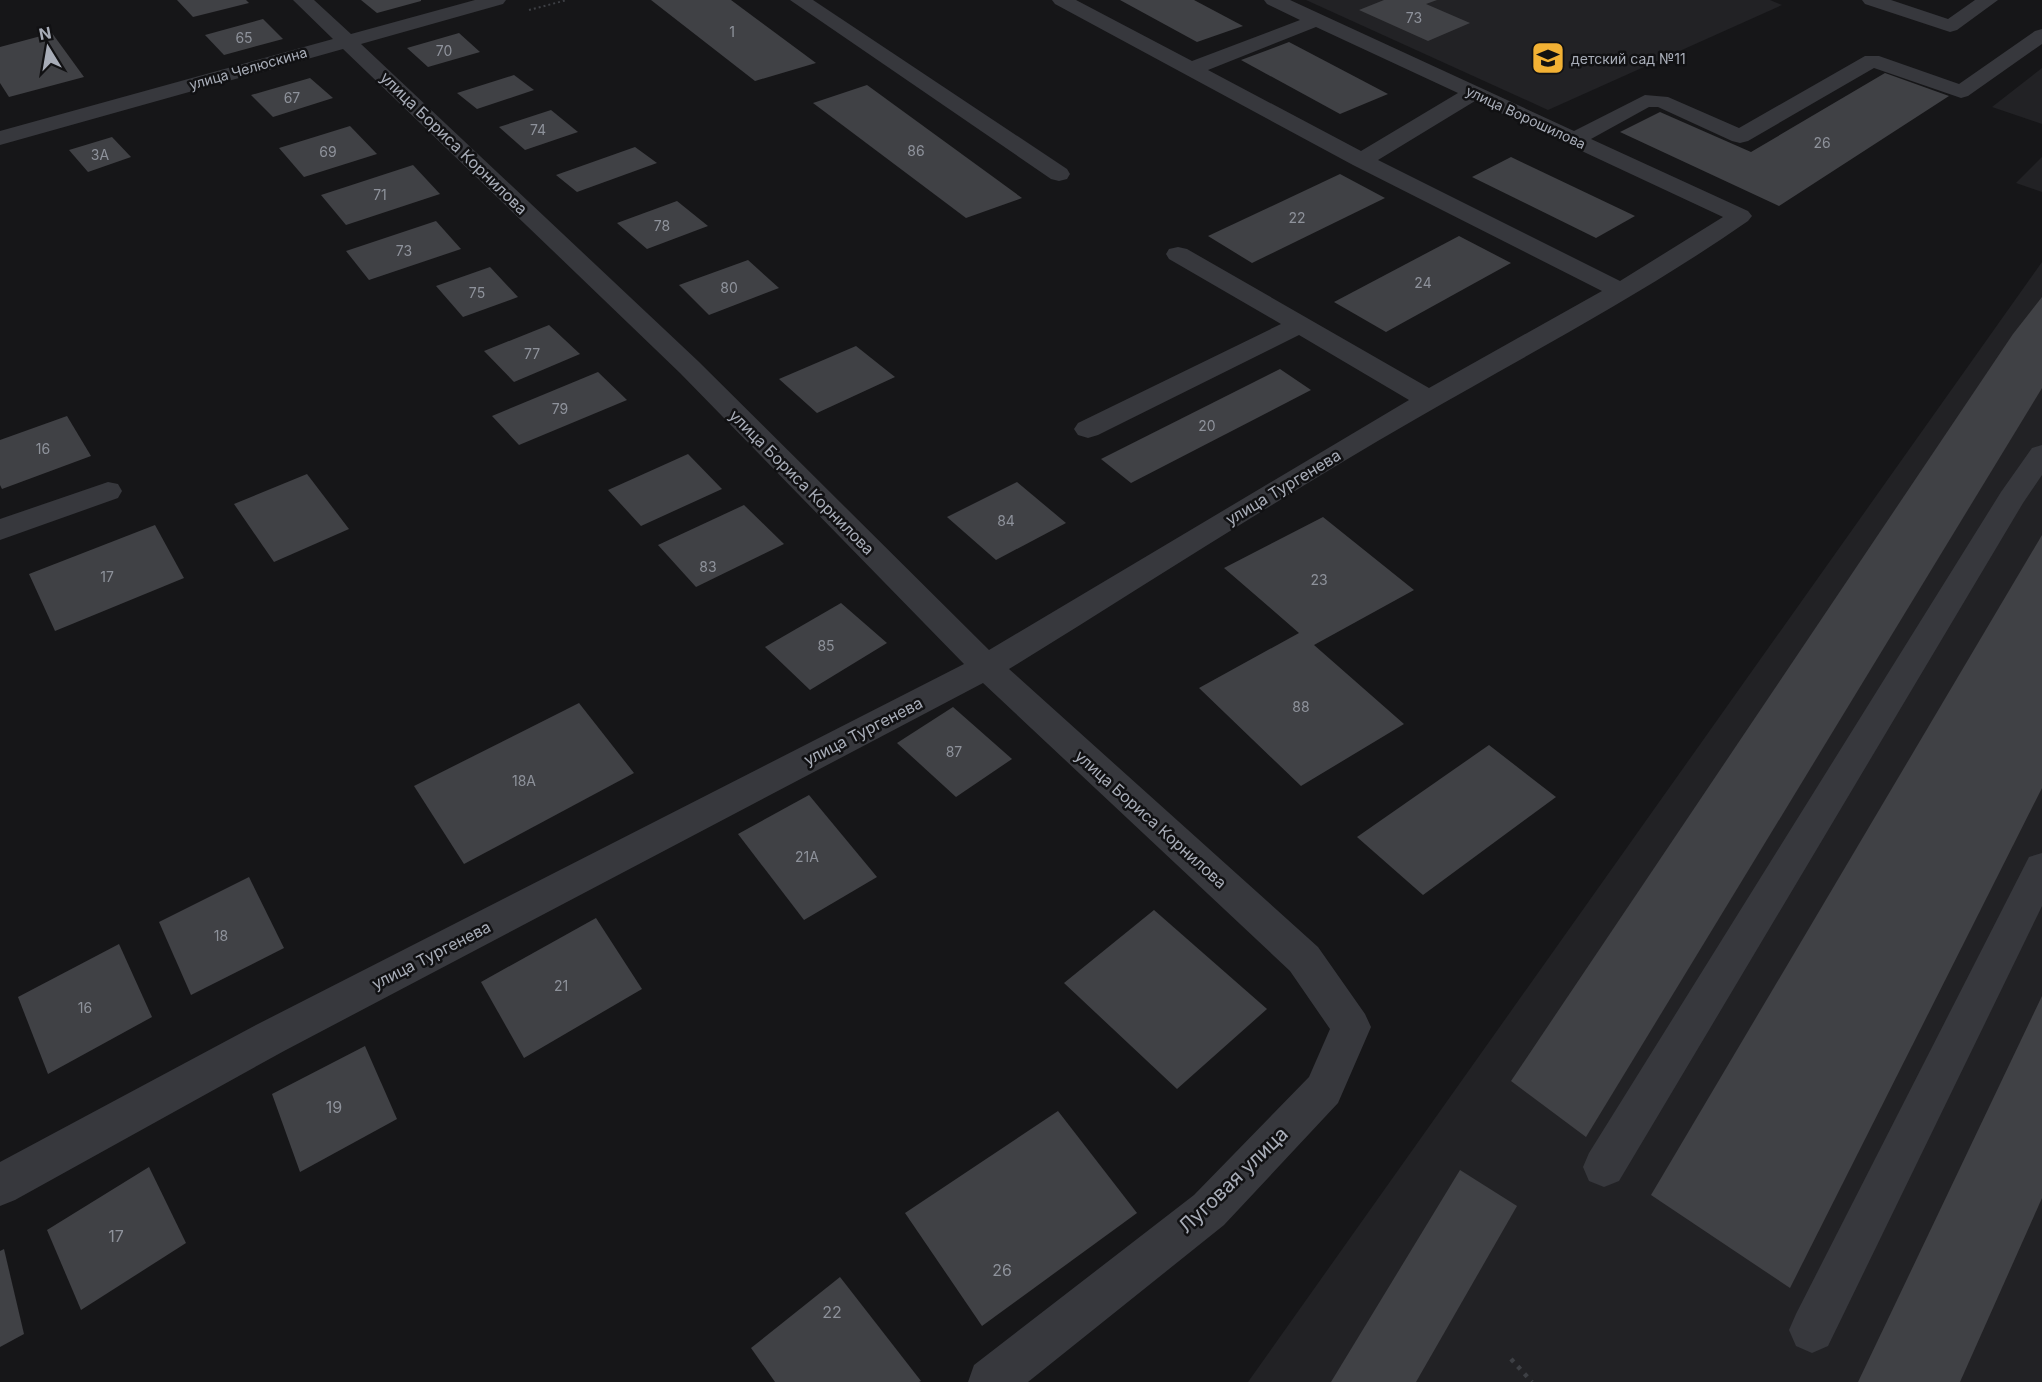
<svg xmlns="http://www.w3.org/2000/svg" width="2042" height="1382" viewBox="0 0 2042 1382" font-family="Inter,sans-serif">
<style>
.built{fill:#222225}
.building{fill:#404145}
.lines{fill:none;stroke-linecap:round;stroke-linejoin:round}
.path-far1{stroke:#3d3f44;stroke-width:2;stroke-dasharray:2 3;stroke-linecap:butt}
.path{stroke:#3d3f44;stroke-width:4.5;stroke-dasharray:4 6;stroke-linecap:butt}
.minor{fill:#37383d;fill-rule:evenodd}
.labels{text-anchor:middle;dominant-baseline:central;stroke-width:5;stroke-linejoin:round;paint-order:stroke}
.number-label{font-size:14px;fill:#8e929b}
.far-poi-label{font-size:14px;fill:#a8adb8;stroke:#111113;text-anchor:start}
.far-street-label{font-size:14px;fill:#a8adb8;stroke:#111113}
.street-label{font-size:16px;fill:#a8adb8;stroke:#111113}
.near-number-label{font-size:16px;fill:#8e929b}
.near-street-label{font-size:20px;fill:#a8adb8;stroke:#111113}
</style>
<rect width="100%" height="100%" fill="#161618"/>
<g class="built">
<polygon points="1306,0 1770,0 1782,5 1548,110"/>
<polygon points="2042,68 2042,124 1992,107"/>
<polygon points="2042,157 2042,192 2016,183"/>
<polygon points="2042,262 2042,1382 1248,1382"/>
</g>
<g class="building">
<polygon points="177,0 246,0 249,3 193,17"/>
<polygon points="361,0 421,0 421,1 377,13"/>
<polygon points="651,0 731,0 816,63 755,81"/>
<polygon points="1120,0 1194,0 1243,26 1197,42"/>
<polygon points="1384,0 1437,0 1426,4 1470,23 1428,41 1359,10"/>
<polygon points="263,19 283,39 224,55 205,35"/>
<polygon points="52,33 84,77 9,97 0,83 0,47"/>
<polygon points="459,33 480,52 428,67 407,48"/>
<polygon points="1289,42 1388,94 1340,114 1241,60"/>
<polygon points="1885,73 1949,96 1779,206 1620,132 1660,112 1751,152"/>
<polygon points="514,75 534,90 477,109 457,93"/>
<polygon points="310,78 333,98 273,117 251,95"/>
<polygon points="867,85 1022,198 966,218 813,103"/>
<polygon points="551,110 578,132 525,150 499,127"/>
<polygon points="350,126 377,154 304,177 279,148"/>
<polygon points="112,137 131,157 88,172 69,150"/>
<polygon points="635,147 657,163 577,192 556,175"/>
<polygon points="1511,157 1635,216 1596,238 1472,177"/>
<polygon points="413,165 440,194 346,225 321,195"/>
<polygon points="1340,174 1385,198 1252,263 1208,236"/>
<polygon points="677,201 708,226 647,249 617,223"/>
<polygon points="436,221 461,249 369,280 346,251"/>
<polygon points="1459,236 1511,263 1386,332 1334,302"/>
<polygon points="748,260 779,288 709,315 679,285"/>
<polygon points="490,267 518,297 463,317 436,286"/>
<polygon points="2042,297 2042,388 1586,1137 1511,1081 2013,334"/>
<polygon points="549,325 580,354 514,382 484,351"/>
<polygon points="856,346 895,377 817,413 779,379"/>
<polygon points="1280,369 1311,390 1131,483 1101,459"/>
<polygon points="598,372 627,400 519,445 492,416"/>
<polygon points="67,416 91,456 2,489 0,485 0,440"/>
<polygon points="688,454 722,489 641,526 608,490"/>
<polygon points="307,474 349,529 274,562 234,504"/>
<polygon points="1017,482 1066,523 996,560 947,517"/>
<polygon points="744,505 784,544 696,587 658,545"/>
<polygon points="1323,517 1414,590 1314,645 1404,724 1301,786 1199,688 1299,633 1224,568"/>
<polygon points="155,525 184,578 55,631 29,574"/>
<polygon points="2042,535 2042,788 1790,1288 1651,1195"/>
<polygon points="841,603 887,643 810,690 765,647"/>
<polygon points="579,703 634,773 464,864 414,786"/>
<polygon points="953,707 1012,759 956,797 897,743"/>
<polygon points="1489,745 1556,797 1423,895 1357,837"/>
<polygon points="809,795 877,877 804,920 738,834"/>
<polygon points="249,877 284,948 191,995 159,922"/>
<polygon points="1154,910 1267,1009 1177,1089 1064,983"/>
<polygon points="596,918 642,989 524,1058 481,982"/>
<polygon points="119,944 152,1017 48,1074 18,997"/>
<polygon points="2042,996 2042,1198 1960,1382 1858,1382"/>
<polygon points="365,1046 397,1119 300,1172 272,1094"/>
<polygon points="1058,1111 1137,1213 982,1326 905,1213"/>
<polygon points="149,1167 186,1243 81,1310 47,1230"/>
<polygon points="1460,1170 1517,1206 1416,1382 1331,1382"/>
<polygon points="4,1249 24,1334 0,1347 0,1251"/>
<polygon points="840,1277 921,1381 919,1382 775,1382 751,1348"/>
</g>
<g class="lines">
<polyline class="path-far1" points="529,10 567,0"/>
<polyline class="path" points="1511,1359 1532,1382"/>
<g class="minor">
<path d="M293 0H314L351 34 475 0H506L503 4 361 44 698 361 989 650 1409 400 1299 335 1098 435 1088 438 1078 435 1074 429 1078 423 1281 324 1169 259 1166 254 1169 249 1178 247 1187 249 1429 388 1602 291 1353 165 1055 4 1052 0H1076L1192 61 1300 20 1267 4 1264 0H1290L1574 131 1645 95 1668 97 1739 128 1865 56H1879L1959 84 2035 31 2042 29V44L1968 96 1961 98 1874 68 1748 141 1740 143 1732 141 1658 107H1649L1591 139 1748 211 1752 216 1748 221C1642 295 1526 355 1414 420 1277 499 1144 586 1009 669L1318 947 1365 1014 1371 1027 1338 1103 1224 1225 1028 1382H968L974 1365 1194 1195 1309 1077 1330 1029 1290 971 983 683 284 1051 15 1200 0 1206V1162L256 1025 964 664 680 373 343 49 0 145V131L333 39ZM1316 27 1458 93 1361 151 1208 70ZM1475 101 1723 217 1620 281 1378 160Z"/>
<polygon points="790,0 813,0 1067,169 1070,174 1067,179 1059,181 1051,179"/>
<polygon points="1862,0 1891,0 1948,19 1975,0 1998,0 1957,30 1950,32 1865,4"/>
<polygon points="2042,445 2042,475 2023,503 1619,1181 1604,1187 1589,1181 1583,1167 1589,1153 2001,492 2032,448"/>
<polygon points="108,482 118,484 122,491 118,498 0,540 0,519"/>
<polygon points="2042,853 2042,906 1828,1346 1812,1353 1796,1346 1789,1330 1796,1314 2029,857"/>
</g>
</g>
<defs>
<g id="school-square" transform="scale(1.725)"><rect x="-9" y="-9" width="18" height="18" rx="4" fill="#f2b134" stroke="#111113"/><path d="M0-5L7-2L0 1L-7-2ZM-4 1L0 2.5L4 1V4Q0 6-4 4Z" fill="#111"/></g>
</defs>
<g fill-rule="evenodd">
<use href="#school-square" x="1548" y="58"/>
</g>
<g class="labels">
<g class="number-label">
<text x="1414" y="17">73</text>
<text x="732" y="31">1</text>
<text x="244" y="37">65</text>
<text x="444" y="50">70</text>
<text x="292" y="97">67</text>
<text x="538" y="129">74</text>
<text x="1822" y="142">26</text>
<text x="916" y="150">86</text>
<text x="328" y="151">69</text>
<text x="100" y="154">3А</text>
<text x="380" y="194">71</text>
<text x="1297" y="217">22</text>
<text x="662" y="225">78</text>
<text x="404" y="250">73</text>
<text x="1423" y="282">24</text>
<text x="729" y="287">80</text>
<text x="477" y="292">75</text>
<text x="532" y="353">77</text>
<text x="560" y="408">79</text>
<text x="1207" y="425">20</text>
<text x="43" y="448">16</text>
<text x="1006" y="520">84</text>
<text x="708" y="566">83</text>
<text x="107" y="576">17</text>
<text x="1319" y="579">23</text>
<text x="826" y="645">85</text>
<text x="1301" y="706">88</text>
<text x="954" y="751">87</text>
<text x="524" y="780">18А</text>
<text x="807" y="856">21А</text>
<text x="221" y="935">18</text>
<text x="561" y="985">21</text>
<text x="85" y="1007">16</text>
</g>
<g class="far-poi-label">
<text x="1571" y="58">детский сад №11</text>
</g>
<g class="far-street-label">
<text transform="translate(248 68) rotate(-16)">улица Челюскина</text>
<text transform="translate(1526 117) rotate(25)">улица Ворошилова</text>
</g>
<g class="street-label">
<text transform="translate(454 143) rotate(44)">улица Бориса Корнилова</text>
<text transform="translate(802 482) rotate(45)">улица Бориса Корнилова</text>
<text transform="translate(1283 487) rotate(-31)">улица Тургенева</text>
<text transform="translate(863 731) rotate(-27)">улица Тургенева</text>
<text transform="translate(1151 819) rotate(42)">улица Бориса Корнилова</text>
<text transform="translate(431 955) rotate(-27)">улица Тургенева</text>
</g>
<g class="near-number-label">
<text x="334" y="1107">19</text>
<text x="116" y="1236">17</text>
<text x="1002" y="1270">26</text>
<text x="832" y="1312">22</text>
</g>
<g class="near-street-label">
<text transform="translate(1233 1180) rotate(-44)">Луговая улица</text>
</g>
</g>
<g transform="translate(48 48) rotate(349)" stroke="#111113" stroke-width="4.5" paint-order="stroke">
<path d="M0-4.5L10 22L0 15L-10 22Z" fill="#a8adb8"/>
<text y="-9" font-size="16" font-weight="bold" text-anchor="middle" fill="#a8adb8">N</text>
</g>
</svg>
